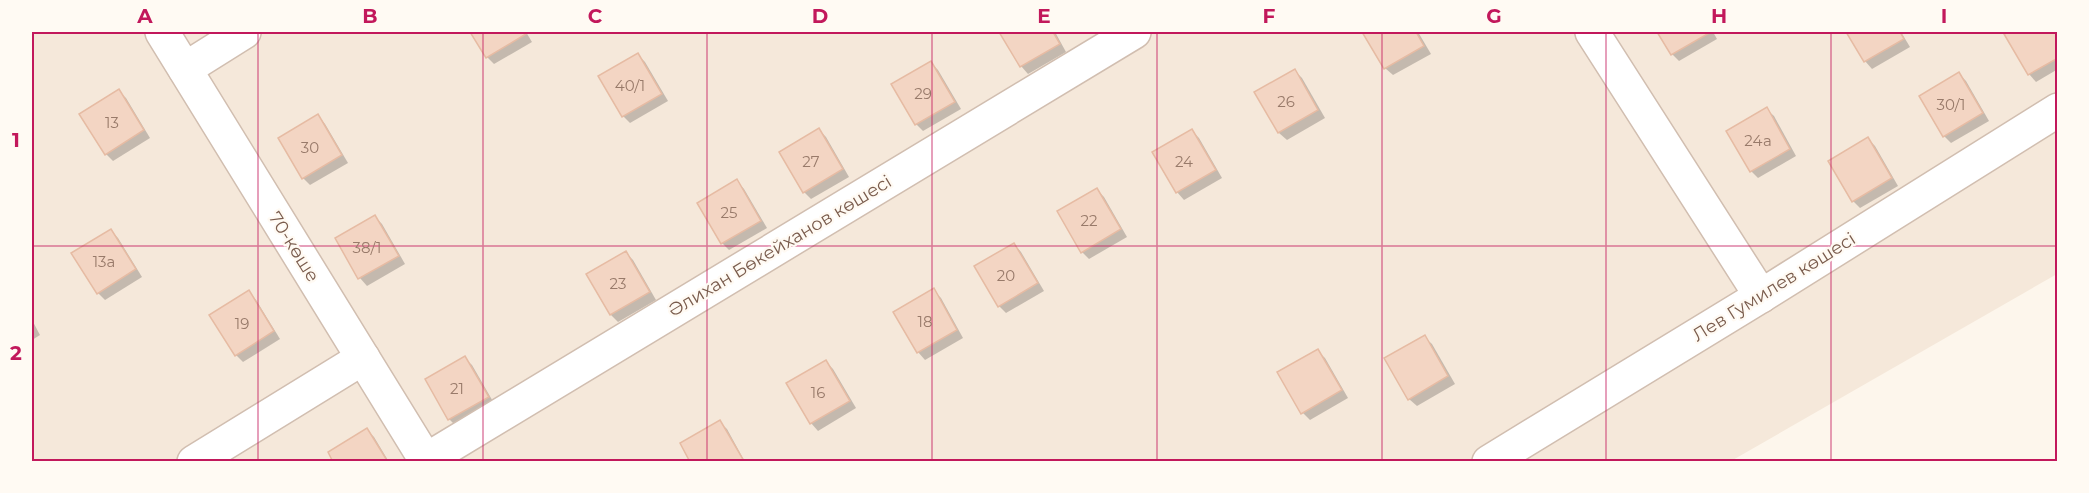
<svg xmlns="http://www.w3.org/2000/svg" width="2089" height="493" viewBox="0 0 2089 493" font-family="Montserrat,sans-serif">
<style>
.residential{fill:#f5e8da}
.shadow{fill:#0003}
.building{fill:#f3d5c3;stroke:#e6bba3;stroke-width:1.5}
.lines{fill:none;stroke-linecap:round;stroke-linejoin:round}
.minor-casing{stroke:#d1beb0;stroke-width:36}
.minor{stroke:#fff;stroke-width:33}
.grid{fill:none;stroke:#c2185b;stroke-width:1.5;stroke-opacity:0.55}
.labels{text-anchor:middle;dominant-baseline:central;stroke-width:4.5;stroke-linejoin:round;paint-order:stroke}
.number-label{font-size:15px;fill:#987a6a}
.street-label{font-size:18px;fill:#7a5c4d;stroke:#fffaf3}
.neatline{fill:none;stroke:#c2185b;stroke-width:2}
.grid-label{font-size:20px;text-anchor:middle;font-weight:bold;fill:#c2185b}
</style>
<rect width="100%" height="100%" fill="#fdf6ec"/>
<polygon class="residential" points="32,32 2057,32 2057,274 1731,461 32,461"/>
<g class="shadow">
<polygon points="472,32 526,32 532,42 494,64 487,57"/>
<polygon points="1001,32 1055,32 1066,52 1028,74 1021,66"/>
<polygon points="1364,32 1418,32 1431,54 1393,75 1385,68"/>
<polygon points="1659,32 1713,32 1717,39 1679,61 1672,54"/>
<polygon points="1848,32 1901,32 1910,47 1872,69 1865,61"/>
<polygon points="2012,32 2058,32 2058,69 2036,82 2029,74 2006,35"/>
<polygon points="638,55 645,62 668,101 630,123 623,116"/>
<polygon points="931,63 938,70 961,109 923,131 916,124"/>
<polygon points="1295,71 1302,78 1325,118 1287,140 1279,133 1256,93"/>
<polygon points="1959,74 1966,81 1989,121 1951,143 1944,136"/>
<polygon points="118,91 126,98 150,138 113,161 106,154"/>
<polygon points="1766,109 1774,116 1796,156 1758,178 1751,171"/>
<polygon points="318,116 325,124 348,163 310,185 303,178"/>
<polygon points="819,130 826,137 849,177 811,199 804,192"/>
<polygon points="1192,131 1199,138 1222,178 1184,200 1177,192"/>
<polygon points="1868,139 1875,146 1898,186 1860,208 1853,201"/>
<polygon points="737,181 744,189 767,228 729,250 722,243"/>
<polygon points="1097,190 1104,197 1127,237 1089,259 1082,252"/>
<polygon points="375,217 382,224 405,264 367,286 360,278 337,239"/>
<polygon points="110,230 118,238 142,277 105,300 98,293"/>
<polygon points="1014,244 1021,252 1044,291 1006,313 999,306"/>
<polygon points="626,253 633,260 656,300 618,322 611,315 588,275"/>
<polygon points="933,290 941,298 963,338 925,360 918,352"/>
<polygon points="248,292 256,300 280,339 243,362 236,355"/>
<polygon points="32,320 40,335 32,340"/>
<polygon points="1424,337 1432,344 1455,384 1417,406 1409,399"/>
<polygon points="1317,351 1325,358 1348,398 1310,420 1303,413"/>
<polygon points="464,358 472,365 495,405 457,427 449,419 427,380"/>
<polygon points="826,362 833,369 856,408 818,431 811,423"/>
<polygon points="719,422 727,429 745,462 692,462"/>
<polygon points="367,430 374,437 389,462 335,462"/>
</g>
<g class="building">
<polygon points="470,32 524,32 526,34 486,58"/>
<polygon points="999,32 1053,32 1060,44 1020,67"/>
<polygon points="1362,32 1416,32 1424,46 1384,69"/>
<polygon points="1657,32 1711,32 1671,55"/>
<polygon points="1846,32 1900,32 1904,39 1864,62"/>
<polygon points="2009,32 2056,32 2058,58 2028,75 2004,34"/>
<polygon points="638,53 662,94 622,117 598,76"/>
<polygon points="931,61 955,102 915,125 891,84"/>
<polygon points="1295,69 1318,110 1278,133 1254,92"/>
<polygon points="1959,72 1983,113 1943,137 1919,96"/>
<polygon points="119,89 144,130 105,155 79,114"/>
<polygon points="1767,107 1790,149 1750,172 1726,131"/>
<polygon points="318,114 342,155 302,179 278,138"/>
<polygon points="819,128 843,169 803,193 779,152"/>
<polygon points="1192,129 1216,170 1176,193 1152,152"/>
<polygon points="1868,137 1892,178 1852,202 1828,161"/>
<polygon points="737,179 761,221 721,244 697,203"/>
<polygon points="1097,188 1121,229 1081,253 1057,211"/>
<polygon points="375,215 399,256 358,279 335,238"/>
<polygon points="111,229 136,269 97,294 71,253"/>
<polygon points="1014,243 1038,283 998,307 974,266"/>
<polygon points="626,251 650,292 610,315 586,274"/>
<polygon points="934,288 957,330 917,353 893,312"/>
<polygon points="249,290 274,331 235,356 209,315"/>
<polygon points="1425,335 1448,376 1408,400 1384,358"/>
<polygon points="1318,349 1342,390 1301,414 1277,372"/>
<polygon points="465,356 489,397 448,420 425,379"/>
<polygon points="826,360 850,401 810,424 786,383"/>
<polygon points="720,420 744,461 690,462 680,443"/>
<polygon points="367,428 388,462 333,462 328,452"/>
</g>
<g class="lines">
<g class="minor-casing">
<g id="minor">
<polyline points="162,32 427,462"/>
<polyline points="1592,32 1761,296"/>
<polyline points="185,69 244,32"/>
<polyline points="426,460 1134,32"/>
<polyline points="194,462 363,358"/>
<polyline points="1489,462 1761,296 2058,110"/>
</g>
</g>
<use href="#minor" class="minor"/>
</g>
<path class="grid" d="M258 32V462M483 32V462M707 32V462M932 32V462M1157 32V462M1382 32V462M1606 32V462M1831 32V462M32 246H2058"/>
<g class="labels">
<g class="number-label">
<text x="630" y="85">40/1</text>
<text x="923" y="93">29</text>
<text x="1286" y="101">26</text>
<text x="1951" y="104">30/1</text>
<text x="112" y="122">13</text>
<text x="1758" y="140">24а</text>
<text x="310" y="147">30</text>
<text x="811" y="161">27</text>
<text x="1184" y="161">24</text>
<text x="729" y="212">25</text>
<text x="1089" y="220">22</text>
<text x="367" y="247">38/1</text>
<text x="104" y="261">13а</text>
<text x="1006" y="275">20</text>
<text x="618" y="283">23</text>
<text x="925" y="321">18</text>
<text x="242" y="323">19</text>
<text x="457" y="388">21</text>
<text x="818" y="392">16</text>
</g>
<g class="street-label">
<text transform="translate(780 246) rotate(-31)">Әлихан Бөкейханов көшесі</text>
<text transform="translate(294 247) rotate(58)">70-көше</text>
<text transform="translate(1774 287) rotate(-32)">Лев Гумилев көшесі</text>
</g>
</g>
<rect width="2089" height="493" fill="none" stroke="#fffaf3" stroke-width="66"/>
<rect x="33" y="33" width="2023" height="427" class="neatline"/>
<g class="grid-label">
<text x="145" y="23">A</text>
<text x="370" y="23">B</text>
<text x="595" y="23">C</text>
<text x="820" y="23">D</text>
<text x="1044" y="23">E</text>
<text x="1269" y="23">F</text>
<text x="1494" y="23">G</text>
<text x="1719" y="23">H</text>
<text x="1944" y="23">I</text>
<text x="16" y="147">1</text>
<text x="16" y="360">2</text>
</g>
</svg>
